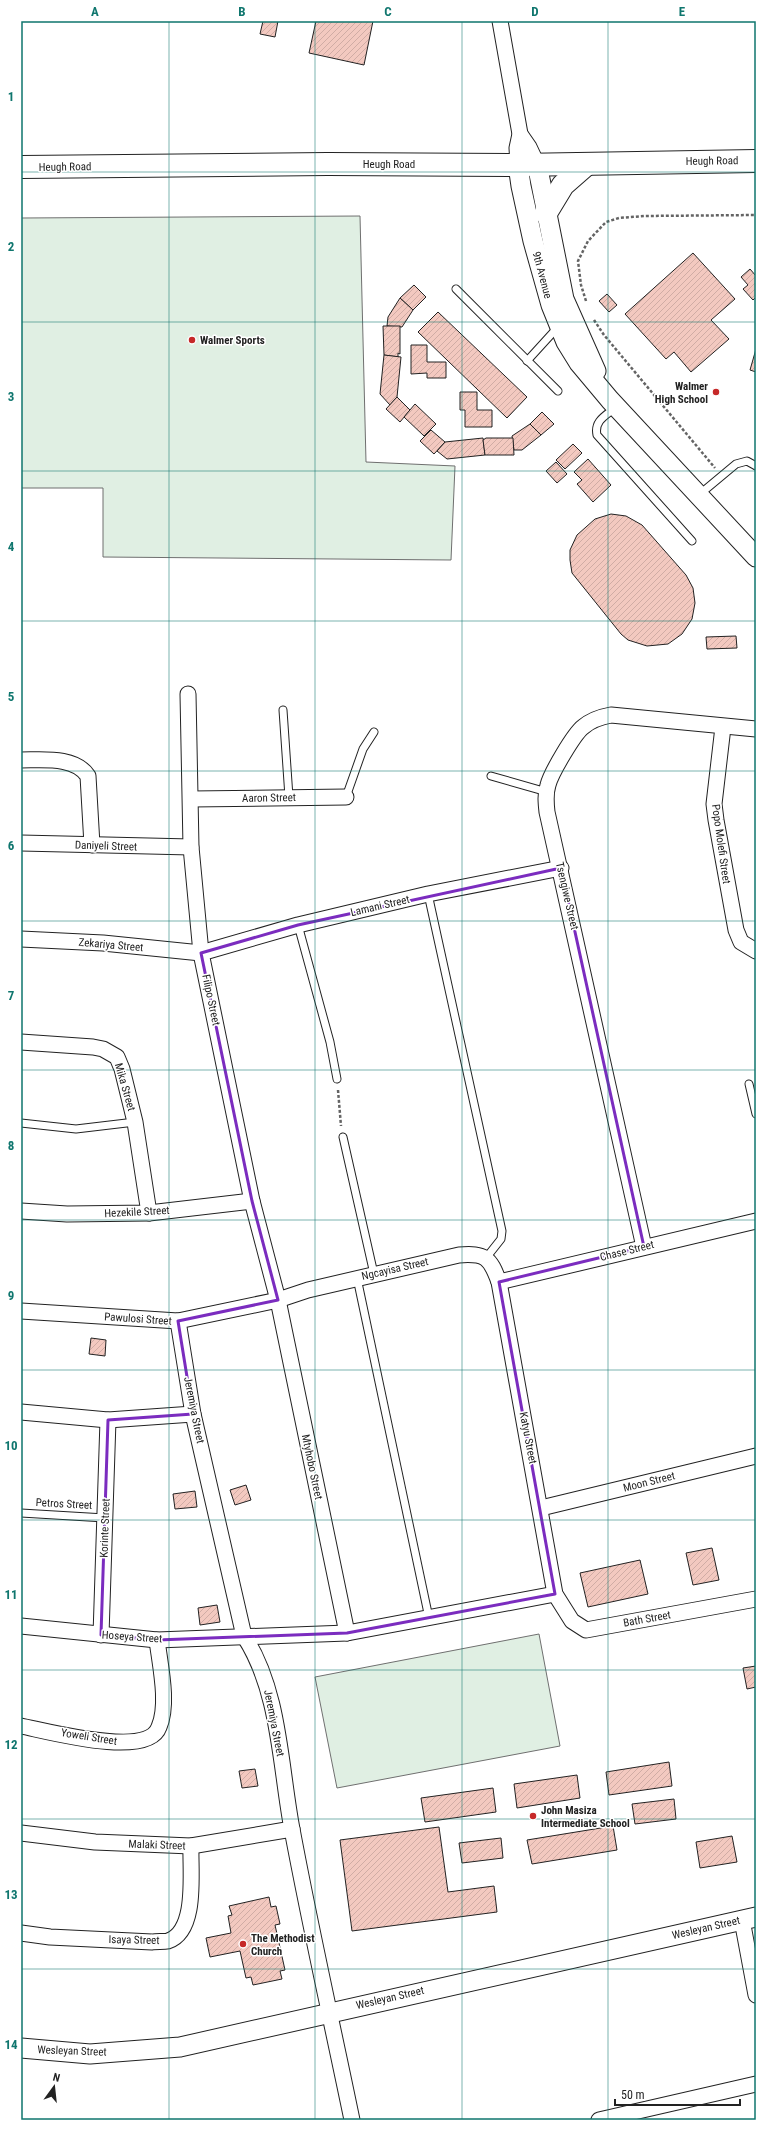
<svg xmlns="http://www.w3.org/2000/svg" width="777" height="2141" viewBox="0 0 777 2141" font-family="'Roboto Condensed',sans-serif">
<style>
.pitch{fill:#e0efe3;stroke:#6f6f6f}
.building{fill:url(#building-hatch);stroke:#222}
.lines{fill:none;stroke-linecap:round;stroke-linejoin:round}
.service-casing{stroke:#222;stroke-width:9}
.minor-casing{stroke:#222;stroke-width:17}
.tertiary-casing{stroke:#222;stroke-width:21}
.primary-casing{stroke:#222;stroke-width:24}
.path{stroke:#646464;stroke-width:2.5;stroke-dasharray:3 2;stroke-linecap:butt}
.service{stroke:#fff;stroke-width:7}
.minor{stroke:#fff;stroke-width:15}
.tertiary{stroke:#fff;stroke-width:19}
.primary{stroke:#fff;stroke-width:22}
.marked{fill:none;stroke:#7b2cbf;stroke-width:3;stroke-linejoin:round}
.grid{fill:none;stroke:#0f766e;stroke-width:1;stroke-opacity:0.55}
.poi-dot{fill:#c62828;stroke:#fff;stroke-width:1.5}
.labels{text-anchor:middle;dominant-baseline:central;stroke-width:3;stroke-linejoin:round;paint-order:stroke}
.street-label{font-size:11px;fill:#222;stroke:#fff}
.poi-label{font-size:11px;font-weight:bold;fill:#222;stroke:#fff;text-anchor:start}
.neatline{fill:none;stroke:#0f766e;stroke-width:1.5}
.grid-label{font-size:13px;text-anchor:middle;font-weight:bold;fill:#0f766e}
</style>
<defs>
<pattern id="building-hatch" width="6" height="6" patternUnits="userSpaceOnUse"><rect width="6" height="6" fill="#f3c9c0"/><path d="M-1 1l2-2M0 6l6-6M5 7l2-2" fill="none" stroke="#d0aca5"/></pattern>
</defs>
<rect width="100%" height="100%" fill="#fff"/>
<g class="pitch">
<polygon points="360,216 366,462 455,466 451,560 103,557 103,488 21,488 21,218"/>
<polygon points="539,1634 560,1746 337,1788 315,1677"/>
</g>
<g class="building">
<polygon points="263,21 278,21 275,37 260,34"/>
<polygon points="316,21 373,21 364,65 309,53"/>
<polygon points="693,253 735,299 711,320 729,339 691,372 674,352 666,359 625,314"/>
<polygon points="750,269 756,276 756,297 753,300 743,289 748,285 741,277"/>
<polygon points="414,285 426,297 413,310 400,298"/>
<polygon points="607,294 617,305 609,312 599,301"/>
<polygon points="400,298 413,310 402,327 387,326 388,317"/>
<polygon points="438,312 527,397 507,418 418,332"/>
<polygon points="383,326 400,326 400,354 398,353 398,357 384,355"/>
<polygon points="411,345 427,345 427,362 446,362 446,378 427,378 427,373 411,374"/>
<polygon points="756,349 756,372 750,370"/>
<polygon points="384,355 401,357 397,397 390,405 380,394"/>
<polygon points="460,392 477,392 477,410 492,410 492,427 465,427 465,410 460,410"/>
<polygon points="397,397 410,410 400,422 386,409"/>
<polygon points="415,404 436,424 424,436 404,417"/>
<polygon points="542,412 554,424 541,435 530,424"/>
<polygon points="530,424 541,435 522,450 514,450 512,436"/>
<polygon points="431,430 445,442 434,454 420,441"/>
<polygon points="483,438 485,455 447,459 437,451 445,442"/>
<polygon points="486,438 513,438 514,455 485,455 483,440"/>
<polygon points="573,444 582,453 565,469 556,460"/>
<polygon points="588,459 611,485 593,502 577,484 582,480 574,472"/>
<polygon points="556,462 567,474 557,483 546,471"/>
<polygon points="611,514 626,516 642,525 686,575 693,588 695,603 692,619 682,634 668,644 647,646 628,640 621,634 572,573 570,560 570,550 577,535 595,519"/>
<polygon points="736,636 737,648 707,649 706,637"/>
<polygon points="91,1338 106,1340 105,1356 89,1354"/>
<polygon points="246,1485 251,1500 235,1505 230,1490"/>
<polygon points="195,1491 197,1507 175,1509 173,1494"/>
<polygon points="712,1548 719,1580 693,1585 686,1553"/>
<polygon points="640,1560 648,1594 588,1607 580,1573"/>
<polygon points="217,1605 220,1622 200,1625 198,1608"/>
<polygon points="756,1666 756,1687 747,1689 743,1668"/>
<polygon points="669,1762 672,1786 609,1795 606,1772"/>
<polygon points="255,1769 258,1786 242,1788 239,1771"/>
<polygon points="577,1775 580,1798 517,1808 514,1784"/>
<polygon points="493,1788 496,1812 425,1822 421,1798"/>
<polygon points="674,1799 676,1819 635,1824 632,1804"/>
<polygon points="613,1826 617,1850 532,1864 527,1840"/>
<polygon points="439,1827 448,1892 494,1886 497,1912 352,1931 340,1840"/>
<polygon points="732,1836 737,1862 700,1868 696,1842"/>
<polygon points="501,1838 503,1858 462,1863 459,1843"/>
<polygon points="269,1897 271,1907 276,1906 280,1924 275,1925 285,1970 280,1971 282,1979 253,1985 251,1977 246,1978 240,1951 210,1957 206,1938 231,1933 228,1916 232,1915 229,1906"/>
</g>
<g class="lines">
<g class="service-casing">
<g id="service">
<polyline points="456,289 558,391"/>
<polyline points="527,361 558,327"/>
<path d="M615 408C605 416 594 421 597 435L692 541"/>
<polyline points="700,494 736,464 747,461 756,466"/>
<polyline points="283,710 289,797"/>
<polyline points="491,776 547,792"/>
<polyline points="346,797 363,749 374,732"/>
<polyline points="428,894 502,1231 501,1239 486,1258"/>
<polyline points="298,925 330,1042 337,1079"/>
<polyline points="749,1084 756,1114"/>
<polyline points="21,1123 76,1129 135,1122"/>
<polyline points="343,1137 374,1274"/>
<polyline points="357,1278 429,1618"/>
<polyline points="21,1513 105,1518"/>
</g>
</g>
<g class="minor-casing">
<g id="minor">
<polyline points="500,21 520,134 517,148 518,165"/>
<polyline points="520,134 529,147 537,164"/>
<polyline points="188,694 191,847 201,953 252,1201 278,1300 347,1633"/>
<polyline points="723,727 714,804 716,820 736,930 741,942 756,951"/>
<path d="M21 760C43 760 75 756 88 776L92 845"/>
<polyline points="191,799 346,797"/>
<polyline points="21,843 191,847"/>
<polyline points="21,939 103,943 201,953 298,925 428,894 561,868"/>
<polyline points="21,1042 93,1047 103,1049 117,1057 122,1069 135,1122 149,1213"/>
<polyline points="21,1211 67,1214 149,1213 252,1201"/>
<path d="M644 1247 547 812C546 803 545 794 548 785 551 773 574 734 583 727 591 720 600 717 611 715L756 729"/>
<polyline points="499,1282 756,1221"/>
<path d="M21 1311 178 1321 278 1300 308 1290 459 1255C485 1253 490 1257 499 1282L555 1594 572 1621 586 1630 756 1599"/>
<path d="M178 1321 193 1414 244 1636C280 1691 280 1766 292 1829 310 1926 332 2023 352 2120"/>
<polyline points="21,1412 108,1420 193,1414"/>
<polyline points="541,1508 756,1456"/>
<polyline points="21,1626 157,1640 347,1633 555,1594"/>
<polyline points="101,1635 108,1420"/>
<path d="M21 1726C47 1731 148 1759 159 1727 169 1704 160 1665 157 1640"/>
<polyline points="21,1833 95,1842 191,1846 292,1829"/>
<polyline points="742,1920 756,1995"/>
<path d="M21 1933 50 1937 152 1942C157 1941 163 1942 168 1941 198 1931 190 1871 191 1846"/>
<polyline points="599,2120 756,2084"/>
</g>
</g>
<g class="tertiary-casing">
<g id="tertiary">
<polyline points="537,164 564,299 596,371"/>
<polyline points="518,165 521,186 533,241 551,305 566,342 579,363 610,400 756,557"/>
<polyline points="21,2048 90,2054 180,2047 756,1917"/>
</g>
</g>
<g class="primary-casing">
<g id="primary">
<polyline points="21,167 328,164 518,165 756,161"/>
<polyline points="546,213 563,185 587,164"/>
</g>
</g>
<g class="path">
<polyline points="586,301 581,285 578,261 588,241 606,222 619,218 644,216 756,215"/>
<polyline points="594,320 604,335 715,468"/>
<polyline points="338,1090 341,1126"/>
</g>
<use href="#service" class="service"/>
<use href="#minor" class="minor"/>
<use href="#tertiary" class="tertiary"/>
<use href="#primary" class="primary"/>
</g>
<path class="marked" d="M561 868 644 1247 499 1282 555 1594 347 1633 157 1640 101 1635 108 1420 193 1414 178 1321 278 1300 252 1201 201 953 298 925Z"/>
<path class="grid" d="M169 21V2120M315 21V2120M462 21V2120M608 21V2120M21 172H756M21 322H756M21 471H756M21 621H756M21 771H756M21 921H756M21 1070H756M21 1220H756M21 1370H756M21 1520H756M21 1670H756M21 1819H756M21 1969H756"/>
<g class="poi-dot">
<circle cx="192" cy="340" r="4"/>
<circle cx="716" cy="392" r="4"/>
<circle cx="533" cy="1816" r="4"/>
<circle cx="243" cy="1944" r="4"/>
</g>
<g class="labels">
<g class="street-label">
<text transform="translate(712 161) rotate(-1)">Heugh Road</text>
<text x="389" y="164">Heugh Road</text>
<text transform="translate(65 167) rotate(-1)">Heugh Road</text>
<text transform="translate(542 275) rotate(75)">9th Avenue</text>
<text transform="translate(269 798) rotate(-1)">Aaron Street</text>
<text transform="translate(721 844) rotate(82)">Popo Molefi Street</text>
<text transform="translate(106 846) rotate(2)">Daniyeli Street</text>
<text transform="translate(567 896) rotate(77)">Tsengiwe Street</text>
<text transform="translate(380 906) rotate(-13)">Lamani Street</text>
<text transform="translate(111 945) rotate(5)">Zekariya Street</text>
<text transform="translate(211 1000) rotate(78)">Filipo Street</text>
<text transform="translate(125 1087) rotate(74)">Mika Street</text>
<text transform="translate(137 1212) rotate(-3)">Hezekile Street</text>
<text transform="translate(627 1251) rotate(-14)">Chase Street</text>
<text transform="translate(395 1269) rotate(-13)">Ngcayisa Street</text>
<text transform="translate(138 1319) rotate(4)">Pawulosi Street</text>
<text transform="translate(194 1410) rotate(79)">Jeremiya Street</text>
<text transform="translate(528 1438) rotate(79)">Katyu Street</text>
<text transform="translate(312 1467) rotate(78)">Mtyhobo Street</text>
<text transform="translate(649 1482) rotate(-14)">Moon Street</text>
<text transform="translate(64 1504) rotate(3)">Petros Street</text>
<text transform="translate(105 1528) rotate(-88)">Korinte Street</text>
<text transform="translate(647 1619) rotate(-10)">Bath Street</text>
<text transform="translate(132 1637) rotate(4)">Hoseya Street</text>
<text transform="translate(274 1723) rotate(79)">Jeremiya Street</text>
<text transform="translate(89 1737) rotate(9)">Yoweli Street</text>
<text transform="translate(157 1845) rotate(2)">Malaki Street</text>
<text transform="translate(706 1928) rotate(-13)">Wesleyan Street</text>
<text transform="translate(134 1940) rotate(1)">Isaya Street</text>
<text transform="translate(390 1998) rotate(-13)">Wesleyan Street</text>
<text transform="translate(72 2051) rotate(2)">Wesleyan Street</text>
</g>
<g class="poi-label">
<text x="200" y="340">Walmer Sports</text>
<text x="708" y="386" text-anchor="end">Walmer<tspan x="708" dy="13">High School</tspan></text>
<text x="541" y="1810">John Masiza<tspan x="541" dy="13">Intermediate School</tspan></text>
<text x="251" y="1938">The Methodist<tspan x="251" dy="13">Church</tspan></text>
</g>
</g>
<rect width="777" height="2141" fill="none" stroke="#ffffff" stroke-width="44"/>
<g transform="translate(54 2087) rotate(15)" stroke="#ffffff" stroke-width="3" paint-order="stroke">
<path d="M0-3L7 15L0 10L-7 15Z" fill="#222222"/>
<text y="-6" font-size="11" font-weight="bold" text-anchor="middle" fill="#222222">N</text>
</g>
<path d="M615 2099v6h125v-6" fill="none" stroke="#222222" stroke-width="2"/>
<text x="621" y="2099" font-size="12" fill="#222222" stroke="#ffffff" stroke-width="3" paint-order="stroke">50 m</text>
<rect x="22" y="22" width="733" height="2097" class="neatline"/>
<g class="grid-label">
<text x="95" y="16">A</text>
<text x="242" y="16">B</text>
<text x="388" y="16">C</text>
<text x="535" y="16">D</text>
<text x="682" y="16">E</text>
<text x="11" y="101">1</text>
<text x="11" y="251">2</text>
<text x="11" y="401">3</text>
<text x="11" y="551">4</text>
<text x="11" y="701">5</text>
<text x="11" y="850">6</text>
<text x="11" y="1000">7</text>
<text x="11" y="1150">8</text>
<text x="11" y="1300">9</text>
<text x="11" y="1450">10</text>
<text x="11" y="1599">11</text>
<text x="11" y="1749">12</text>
<text x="11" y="1899">13</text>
<text x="11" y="2049">14</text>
</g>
</svg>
